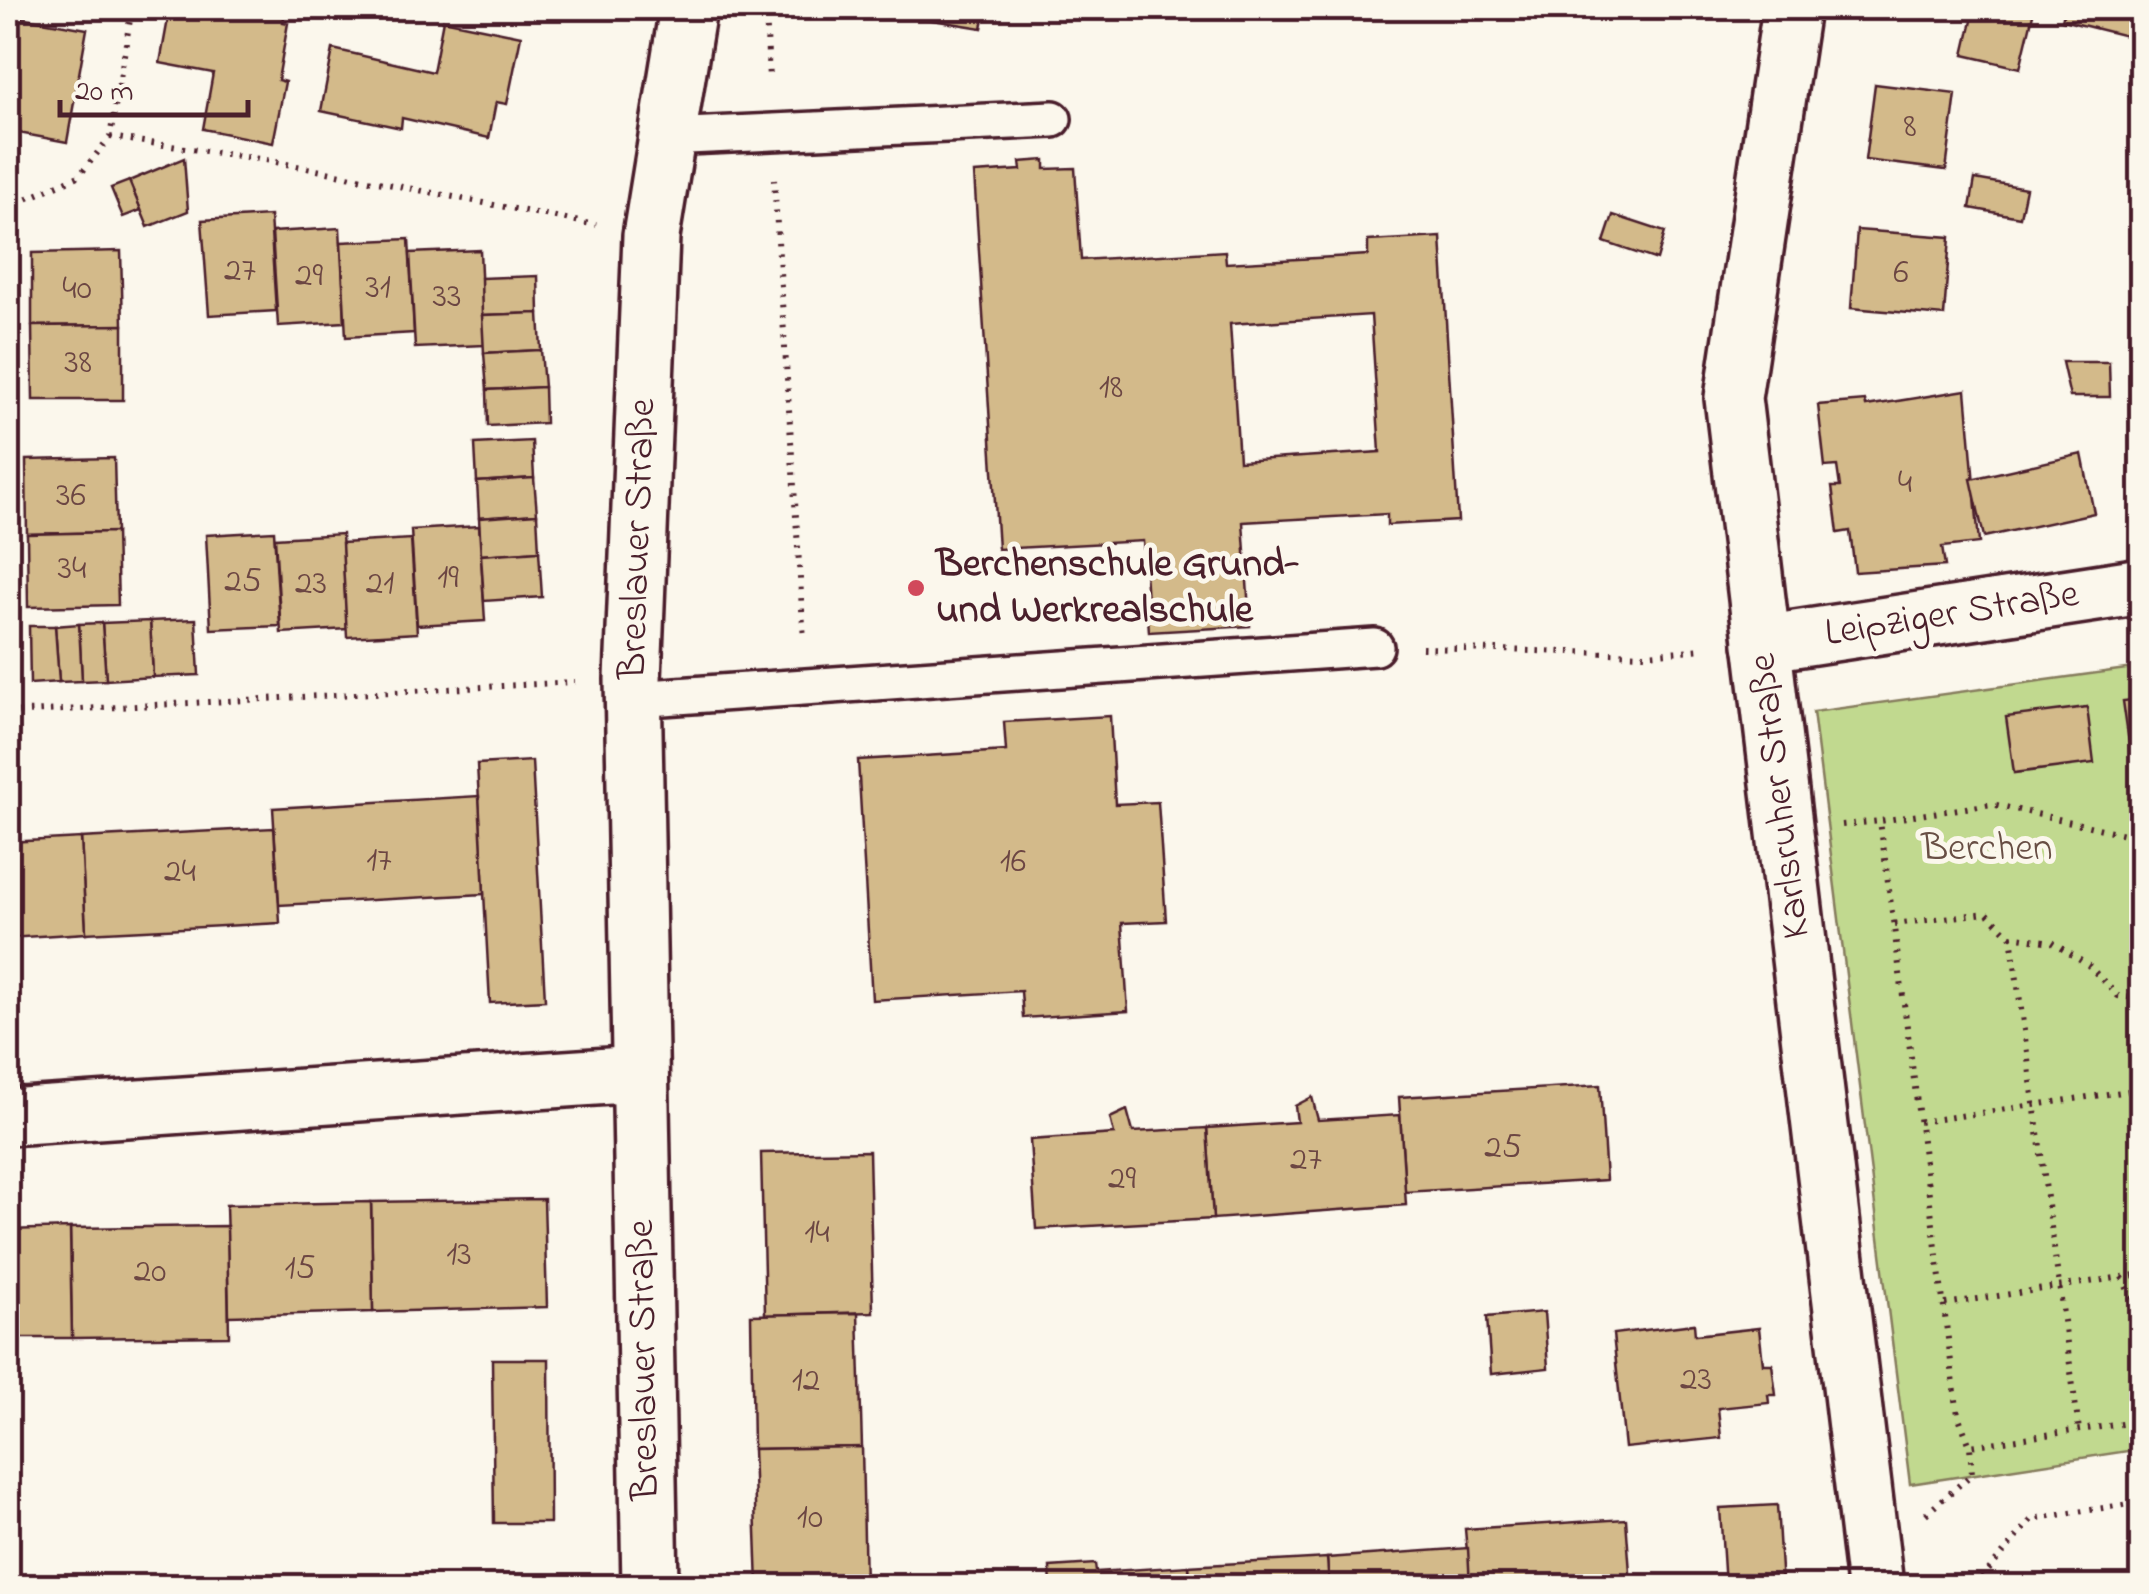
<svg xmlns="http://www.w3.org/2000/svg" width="2149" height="1594" viewBox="0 0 2149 1594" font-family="'Indie Flower',sans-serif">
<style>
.green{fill:#c1d98f;stroke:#867c5d;stroke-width:2.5}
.building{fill:#d3ba8a;stroke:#4a1f2b;stroke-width:2.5;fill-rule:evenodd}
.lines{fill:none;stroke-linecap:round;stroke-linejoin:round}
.lane-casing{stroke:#4a1f2b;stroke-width:42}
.street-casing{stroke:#4a1f2b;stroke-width:62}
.path{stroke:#4a1f2b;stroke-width:6;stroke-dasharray:2.5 8;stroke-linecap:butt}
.lane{stroke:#fbf7ec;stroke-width:35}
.street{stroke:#fbf7ec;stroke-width:55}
.poi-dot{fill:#d1495b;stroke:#fbf7ec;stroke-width:4}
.labels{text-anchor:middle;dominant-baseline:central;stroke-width:10;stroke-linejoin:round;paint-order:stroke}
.number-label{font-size:35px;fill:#6c4643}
.street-label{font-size:40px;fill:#4a1f2b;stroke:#fbf7ec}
.poi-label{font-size:40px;font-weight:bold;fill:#4a1f2b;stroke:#fbf7ec;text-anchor:start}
.park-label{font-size:40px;fill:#684e44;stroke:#fbf7ec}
</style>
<rect width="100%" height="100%" fill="#fbf7ec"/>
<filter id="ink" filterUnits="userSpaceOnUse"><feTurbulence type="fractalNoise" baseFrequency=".01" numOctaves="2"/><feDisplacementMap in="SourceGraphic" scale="20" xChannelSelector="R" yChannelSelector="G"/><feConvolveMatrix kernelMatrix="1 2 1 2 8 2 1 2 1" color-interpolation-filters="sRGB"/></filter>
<g filter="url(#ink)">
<polygon class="green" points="2141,667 2141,1449 1910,1484 1813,712"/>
<g class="building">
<polygon points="170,8 286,8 283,22 288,23 278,80 285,82 273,143 203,129 213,73 160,63"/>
<polygon points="858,8 986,8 982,28"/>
<polygon points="1975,8 2034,10 2020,68 1964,55"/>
<polygon points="2065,8 2142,8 2142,40 2062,20"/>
<polygon points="8,15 87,29 67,142 8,131"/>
<polygon points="443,20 521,36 507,104 496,102 489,138 402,118 401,128 321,111 333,49 433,72"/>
<polygon points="1875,84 1956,94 1946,170 1865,160"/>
<polygon points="184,158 188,211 148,227 129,181"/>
<path d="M1045 160V169L1075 168 1081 260 1225 251 1226 263 1368 255V241L1441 237 1458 521 1387 525V514L1243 522 1250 626 1149 632 1143 541 998 549 974 173 1021 170 1020 162ZM1371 315 1380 452 1239 461 1230 324Z"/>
<polygon points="1975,179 2026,188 2020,217 1970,208"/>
<polygon points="129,181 141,210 123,217 111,188"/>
<polygon points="1613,215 1665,232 1657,260 1604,242"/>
<polygon points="270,216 276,311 209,315 202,220"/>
<polygon points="340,228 345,322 278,326 272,232"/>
<polygon points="1857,230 1950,237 1944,316 1851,308"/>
<polygon points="409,239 414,333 346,337 341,242"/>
<polygon points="480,250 484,345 415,348 410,253"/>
<polygon points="121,251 123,325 32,326 32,253"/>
<polygon points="538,276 539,313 482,315 481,278"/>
<polygon points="539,313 541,350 484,353 482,315"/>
<polygon points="123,325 123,400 33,400 32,326"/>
<polygon points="541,350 544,387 487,390 484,353"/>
<polygon points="2062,362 2109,362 2110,397 2070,397"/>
<polygon points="544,387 545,423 488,426 487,390"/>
<polygon points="1966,390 1979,543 1942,547 1945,566 1855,572 1850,531 1838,533 1832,487 1840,487 1837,466 1825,467 1818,405 1865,401 1866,406"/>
<polygon points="532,441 534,478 477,482 475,444"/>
<polygon points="2082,454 2094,513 1984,537 1971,479"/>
<polygon points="114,458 116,532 27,534 26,460"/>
<polygon points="534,478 537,514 479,518 477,482"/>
<polygon points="537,514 539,551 481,555 479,518"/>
<polygon points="479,526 485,621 417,625 411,530"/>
<polygon points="274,531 280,626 211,629 206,535"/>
<polygon points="116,532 118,605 28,607 27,534"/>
<polygon points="342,534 347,629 281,633 275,538"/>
<polygon points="411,539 417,633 347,637 342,543"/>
<polygon points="539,551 542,597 484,601 481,555"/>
<polygon points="196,619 199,675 153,677 150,621"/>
<polygon points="150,621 153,677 106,680 102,623"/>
<polygon points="102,623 106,680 82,681 79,624"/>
<polygon points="79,624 82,681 59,682 55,626"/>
<polygon points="29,626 55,626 59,682 30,684"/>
<polygon points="2142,699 2142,756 2131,757 2123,701"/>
<polygon points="2087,707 2094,763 2014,773 2006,717"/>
<polygon points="1110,716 1115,804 1158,802 1166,921 1122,923 1128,1011 1023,1018 1021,991 872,1000 858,760 1006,751 1004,722"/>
<polygon points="532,761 545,1000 490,1003 477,764"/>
<polygon points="479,796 484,894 279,905 273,808"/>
<polygon points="274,828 280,923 86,933 81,838"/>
<polygon points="81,838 86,933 8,938 8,842"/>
<polygon points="1600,1085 1606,1180 1405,1192 1399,1097"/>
<polygon points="1312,1097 1318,1120 1400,1115 1406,1205 1213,1219 1207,1128 1297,1122 1295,1106"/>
<polygon points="1127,1110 1133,1132 1207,1128 1213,1219 1036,1229 1030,1140 1114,1134 1110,1118"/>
<polygon points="869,1151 873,1312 765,1315 761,1153"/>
<polygon points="544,1199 547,1307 373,1312 371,1202"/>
<polygon points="371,1202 373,1312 229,1316 226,1205"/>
<polygon points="227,1226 229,1336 72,1338 70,1228"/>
<polygon points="70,1228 72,1338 8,1338 8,1230"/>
<polygon points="1544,1312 1548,1368 1491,1374 1487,1317"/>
<polygon points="858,1313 862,1447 753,1449 751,1315"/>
<polygon points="1694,1324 1695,1335 1759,1328 1763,1364 1772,1364 1776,1395 1768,1395 1769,1403 1718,1408 1721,1438 1625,1448 1613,1334"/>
<polygon points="492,1359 549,1359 550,1523 494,1523"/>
<polygon points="862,1447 865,1586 758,1586 753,1449"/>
<polygon points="1777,1505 1782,1586 1725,1586 1720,1508"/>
<polygon points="1626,1519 1631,1586 1470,1586 1465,1529"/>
<polygon points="1468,1548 1470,1586 1329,1586 1327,1558"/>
<polygon points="1327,1558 1329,1586 1190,1586 1189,1566"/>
<polygon points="1095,1564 1096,1572 1189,1566 1190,1586 1051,1586 1050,1567"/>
<polygon points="552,1583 552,1586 383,1585"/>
</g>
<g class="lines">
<g class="lane-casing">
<g id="lane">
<polyline points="666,137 1053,119"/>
<polyline points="634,699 1375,647"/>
</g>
</g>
<g class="street-casing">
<g id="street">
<polyline points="1791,8 1733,398 1875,1586"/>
<polyline points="1762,644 2142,586"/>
<polyline points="8,1117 639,1074"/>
<polyline points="650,1586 633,679 651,236 688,8"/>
</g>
</g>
<g class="path">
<polyline points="766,8 769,81"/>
<polyline points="110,137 266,160 596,225"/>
<polyline points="774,179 804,640"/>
<polyline points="8,207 79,176 110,137 132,8"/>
<polyline points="1422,648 1646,654 1704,649"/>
<polyline points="8,713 575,682"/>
<polyline points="1842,825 1880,821"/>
<polyline points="2142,838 1992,804 1880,821 1958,1415 1970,1446 2142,1421"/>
<polyline points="1894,924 1987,913 2011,936 2079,1430"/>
<polyline points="2011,936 2052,942 2089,966 2118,996 2142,999"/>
<polyline points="1919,1122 2142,1089"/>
<polyline points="2122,1277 2142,1322"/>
<polyline points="1945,1304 2142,1274"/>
<polyline points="1926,1514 1972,1474 1970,1446"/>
<polyline points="1975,1586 2032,1519 2142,1502"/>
</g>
<use href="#lane" class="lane"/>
<use href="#street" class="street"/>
</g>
</g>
<circle class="poi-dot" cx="916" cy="588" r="10"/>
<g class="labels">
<g class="number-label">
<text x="1910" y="127">8</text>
<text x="240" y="271">27</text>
<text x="1901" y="273">6</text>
<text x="309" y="276">29</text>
<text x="378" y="288">31</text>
<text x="77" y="289">40</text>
<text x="447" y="297">33</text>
<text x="78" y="363">38</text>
<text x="1111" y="388">18</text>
<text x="1905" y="483">4</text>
<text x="71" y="496">36</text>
<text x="72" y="569">34</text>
<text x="448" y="578">19</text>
<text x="243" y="582">25</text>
<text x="311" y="584">23</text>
<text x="380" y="584">21</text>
<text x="379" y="861">17</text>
<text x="1013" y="862">16</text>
<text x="180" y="872">24</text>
<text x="1503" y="1148">25</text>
<text x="1306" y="1160">27</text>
<text x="1122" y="1179">29</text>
<text x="817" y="1233">14</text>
<text x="459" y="1255">13</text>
<text x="300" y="1269">15</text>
<text x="150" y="1272">20</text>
<text x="1696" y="1380">23</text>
<text x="806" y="1381">12</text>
<text x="810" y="1518">10</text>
</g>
<g class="street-label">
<text transform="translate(639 539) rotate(-88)">Breslauer Straße</text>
<text transform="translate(1952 615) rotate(-9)">Leipziger Straße</text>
<text transform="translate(1781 796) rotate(-97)">Karlsruher Straße</text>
<text transform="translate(645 1360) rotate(-91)">Breslauer Straße</text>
</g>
<g class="poi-label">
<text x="936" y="565">Berchenschule Grund-<tspan x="936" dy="46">und Werkrealschule</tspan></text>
</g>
<g class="park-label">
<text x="1987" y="849">Berchen</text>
</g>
</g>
<rect width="2149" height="1594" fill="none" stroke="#fbf7ec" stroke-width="40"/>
<rect x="20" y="20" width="2109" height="1554" fill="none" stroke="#4a1f2b" stroke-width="4" filter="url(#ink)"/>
<path d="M60 100v15h188v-15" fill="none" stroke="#4a1f2b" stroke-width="5"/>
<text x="75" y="100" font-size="30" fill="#4a1f2b" stroke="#fbf7ec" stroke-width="8" paint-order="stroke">20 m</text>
</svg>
